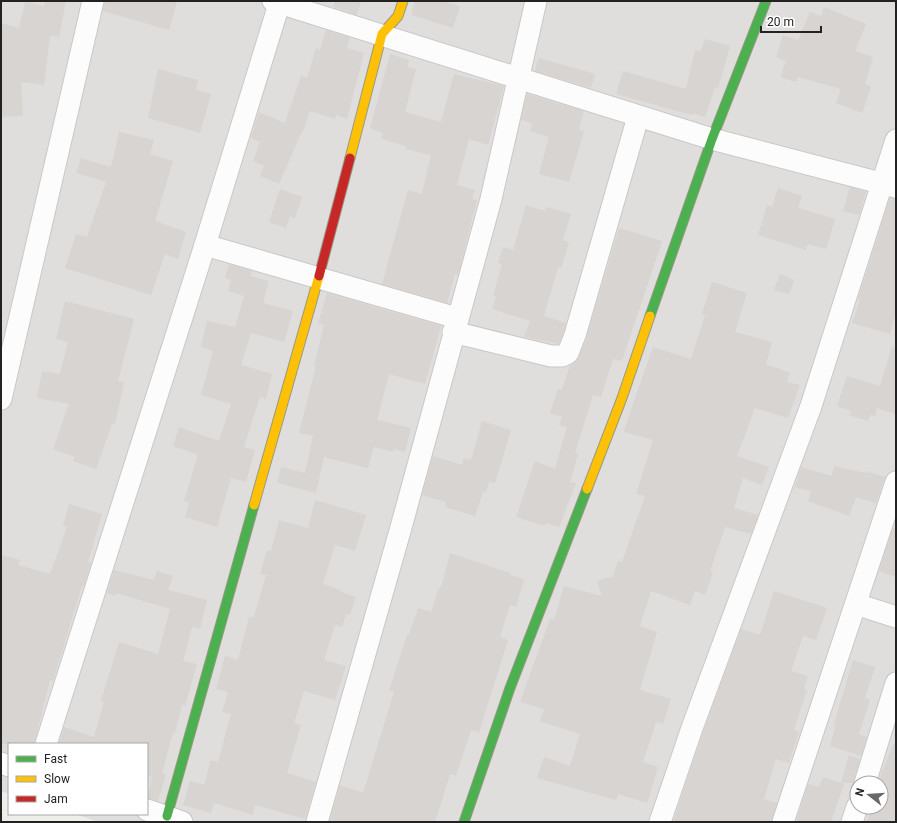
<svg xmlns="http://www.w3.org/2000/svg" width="897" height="823" viewBox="0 0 897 823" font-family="Roboto,sans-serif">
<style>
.residential{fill:#dfdedc;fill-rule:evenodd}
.building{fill:#d7d4d2}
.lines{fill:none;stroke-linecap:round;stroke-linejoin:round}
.street-casing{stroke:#c9c8c7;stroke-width:23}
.fast-casing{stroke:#999a82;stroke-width:11}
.slow-casing{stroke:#999a82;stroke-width:11}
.jam-casing{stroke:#999a82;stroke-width:11}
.street{stroke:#fdfcfc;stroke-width:21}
.fast{stroke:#4caf50;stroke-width:9}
.slow{stroke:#ffc107;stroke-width:9}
.jam{stroke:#c62828;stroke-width:9}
</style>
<rect width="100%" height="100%" fill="#f0eeeb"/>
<path class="residential" d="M1 1H896V822H99L74 814H147V744H9V794L1 791ZM857 783H881V807H857Z"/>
<g class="building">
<polygon points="45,1 66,1 59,37 50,36 44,85 21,82 23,116 1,117 1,23 19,28 25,2 44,6"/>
<polygon points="105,1 177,1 169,30 103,11"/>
<polygon points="335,1 361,1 357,15 333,7"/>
<polygon points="415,1 444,1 460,6 453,28 411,15"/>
<polygon points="824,7 866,24 855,51 873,57 865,84 871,87 862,113 836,103 841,89 798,77 796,82 780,77 786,61 776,57 783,35 798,40 810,12 821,16"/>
<polygon points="326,30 350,38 347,48 364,53 347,119 336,115 335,119 310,111 303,131 302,131 279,184 260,176 264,166 253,161 260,142 251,138 259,112 285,123 301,76 307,78 316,48 320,50"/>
<polygon points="705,39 730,46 718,88 715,87 705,117 693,113 693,115 684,113 616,94 623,71 686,89 695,50 701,51"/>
<polygon points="390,54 409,60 407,67 416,69 405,112 441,122 454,74 504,86 488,145 469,139 457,185 475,190 472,199 477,200 458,275 455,274 447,303 382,284 408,190 422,194 431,155 406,149 406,146 381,139 383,133 370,128"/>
<polygon points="539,58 595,74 591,88 535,71"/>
<polygon points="158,69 198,80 196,90 211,94 200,133 148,118"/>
<polygon points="527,94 584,111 579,129 584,131 569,182 539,174 549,137 530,131 532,123 521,120"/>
<polygon points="119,132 154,140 150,154 173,161 155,221 186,232 178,259 165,254 151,295 65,268 76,234 87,237 106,182 76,173 81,158 111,167"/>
<polygon points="850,187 866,192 859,215 843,211"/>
<polygon points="778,188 802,196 798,208 835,219 826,249 808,244 806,250 758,235 767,205 772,207"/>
<polygon points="280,189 302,197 295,218 290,216 286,228 269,222"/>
<polygon points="890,198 896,199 896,312 890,334 852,323 860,300 858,299"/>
<polygon points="526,205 545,211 547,207 571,214 563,240 569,242 561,268 558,267 544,316 566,323 559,344 524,337 530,321 492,309 496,296 493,296 502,264 498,263 503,247 513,250"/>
<polygon points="619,228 662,241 622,361 613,359 601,397 593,395 575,453 578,454 570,482 576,483 559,527 546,523 545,526 516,517 535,461 555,469 567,427 559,425 562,417 550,413 558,389 562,390 570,365 579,357 586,339"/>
<polygon points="229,264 252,271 250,276 269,281 263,303 293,311 284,342 251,333 241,365 272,374 266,399 260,397 244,447 255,450 246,482 231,478 217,527 185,517 189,503 184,501 198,455 173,446 179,427 219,441 231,404 201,395 213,351 201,347 207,321 235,327 244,296 228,291 231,280 225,278"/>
<polygon points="780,274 794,280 789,294 774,290"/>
<polygon points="712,282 747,293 735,332 772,342 766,364 790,373 787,382 800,385 788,418 755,408 737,456 769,467 762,485 743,478 734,508 758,515 751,534 725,527 710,571 713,573 705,595 695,591 690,605 651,591 640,626 657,632 640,690 671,699 663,724 656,722 643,762 658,767 647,803 618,794 616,800 537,778 544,757 570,766 580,734 540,721 544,709 520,702 550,619 554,620 564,586 602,596 597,581 609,577 612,578 618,561 622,562 645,496 636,494 653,440 624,432 628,418 653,347 691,359 705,315 702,314"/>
<polygon points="327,293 441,326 425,384 389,374 377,420 411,428 405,452 394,449 393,452 374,447 368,468 324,457 316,493 277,483 281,467 305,473 313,436 299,433 316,366 314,366 324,325 318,323"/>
<polygon points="65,301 134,319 118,381 124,383 115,424 112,424 96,469 73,461 75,457 53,449 69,404 37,398 42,371 60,374 68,342 56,339"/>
<polygon points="892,347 896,348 896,414 877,408 875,416 870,415 868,421 849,415 851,411 837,406 847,376 880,386"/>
<polygon points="482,421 511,430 495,483 489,482 486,493 483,492 475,516 445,507 446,502 422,495 433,456 462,465 464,458 471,460"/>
<polygon points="834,466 865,473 866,471 885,477 876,503 856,497 849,516 808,501 811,491 795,487 801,467 832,476"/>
<polygon points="315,500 366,515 355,551 335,545 323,584 341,590 341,592 356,597 350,615 346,614 342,627 335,625 324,660 346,666 335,700 304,691 294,723 301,725 287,773 316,782 305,819 255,805 253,815 214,803 211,813 183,805 190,781 204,785 211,760 218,762 231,714 222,712 228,692 216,689 225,656 238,660 249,617 253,618 257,606 266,575 260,574 267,550 271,551 279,520 308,528"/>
<polygon points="69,504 102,514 88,562 91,563 84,586 82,586 53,681 50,680 34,744 1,744 1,555 20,560 18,565 50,574 67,527 63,526"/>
<polygon points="893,528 896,529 896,577 879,571"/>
<polygon points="450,553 510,573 510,575 524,579 516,607 510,605 500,637 508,640 479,732 471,730 456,776 450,774 435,822 329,822 340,785 363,793 394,692 389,690 407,635 409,635 418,608 431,612 438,591 442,584"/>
<polygon points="114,570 154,580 157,571 173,576 168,590 207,600 200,629 192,627 183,661 197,664 185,706 182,705 175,733 173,732 162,774 166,775 158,801 147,798 152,777 147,775 147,744 59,744 64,727 94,737 104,702 101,701 119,642 158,654 170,609 116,593 115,596 107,593"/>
<polygon points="774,591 827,608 816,640 803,636 791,671 808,676 804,689 807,690 794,730 799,732 789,763 776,759 764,799 777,803 771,822 673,822 703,732 741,629 760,635"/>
<polygon points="853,660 875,667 865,698 870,700 859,734 867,737 861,756 830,746 836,724 834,724"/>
<polygon points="893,744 896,745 896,822 867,822 872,807 881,807 881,783 878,783"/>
<polygon points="849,755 860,759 853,783 841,783 844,784 831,822 796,822 808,784 819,787 823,777 841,783"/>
</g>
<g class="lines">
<g class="street-casing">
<g id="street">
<polyline points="273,1 712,139 896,187"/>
<polyline points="205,245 457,318"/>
<polyline points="453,332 551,356 562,356 568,353 575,335 638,117"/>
<polyline points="1,399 93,1"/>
<polyline points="856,604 896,617"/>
<polyline points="46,744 205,245 280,1"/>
<polyline points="1,763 9,766"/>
<polyline points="865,783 896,683"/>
<polyline points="147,810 182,822"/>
<polyline points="317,822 400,531 491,199 536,1"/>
<polyline points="660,822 692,728 811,406 896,140"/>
<polyline points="783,822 896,482"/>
<polyline points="852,822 857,807"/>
</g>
</g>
<g class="fast-casing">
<g id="fast">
<polyline points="650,316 712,139 766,1"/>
<polyline points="167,816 254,505"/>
<polyline points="464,822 510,688 587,489"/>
</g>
</g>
<g class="slow-casing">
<g id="slow">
<polyline points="350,158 382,34 398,16 403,1"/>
<polyline points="587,489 622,398 650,316"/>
<polyline points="254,505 319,276"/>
</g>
</g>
<g class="jam-casing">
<polyline id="jam" points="319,276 350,158"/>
</g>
<use href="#street" class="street"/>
<use href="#fast" class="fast"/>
<use href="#slow" class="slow"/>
<use href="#jam" class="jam"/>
</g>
<rect width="897" height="823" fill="none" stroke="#222222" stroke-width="4"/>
<rect x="8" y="743" width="140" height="72" fill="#ffffff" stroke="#a7a7a7"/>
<rect x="16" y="756" width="20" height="6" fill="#4caf50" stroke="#a7a7a7"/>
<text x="44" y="763" font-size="12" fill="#222222">Fast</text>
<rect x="16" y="776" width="20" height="6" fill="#ffc107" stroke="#a7a7a7"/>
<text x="44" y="783" font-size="12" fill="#222222">Slow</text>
<rect x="16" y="796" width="20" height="6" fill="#c62828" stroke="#a7a7a7"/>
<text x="44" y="803" font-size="12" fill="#222222">Jam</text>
<g transform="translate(869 795) rotate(287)"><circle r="19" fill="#ffffff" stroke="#a7a7a7"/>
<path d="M0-3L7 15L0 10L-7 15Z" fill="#6a6968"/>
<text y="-6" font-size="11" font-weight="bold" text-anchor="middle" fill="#222222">N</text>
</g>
<path d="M761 26v6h60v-6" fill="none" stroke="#222222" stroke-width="2"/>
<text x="767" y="26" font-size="12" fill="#222222" stroke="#ffffff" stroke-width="3" paint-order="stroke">20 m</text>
</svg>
